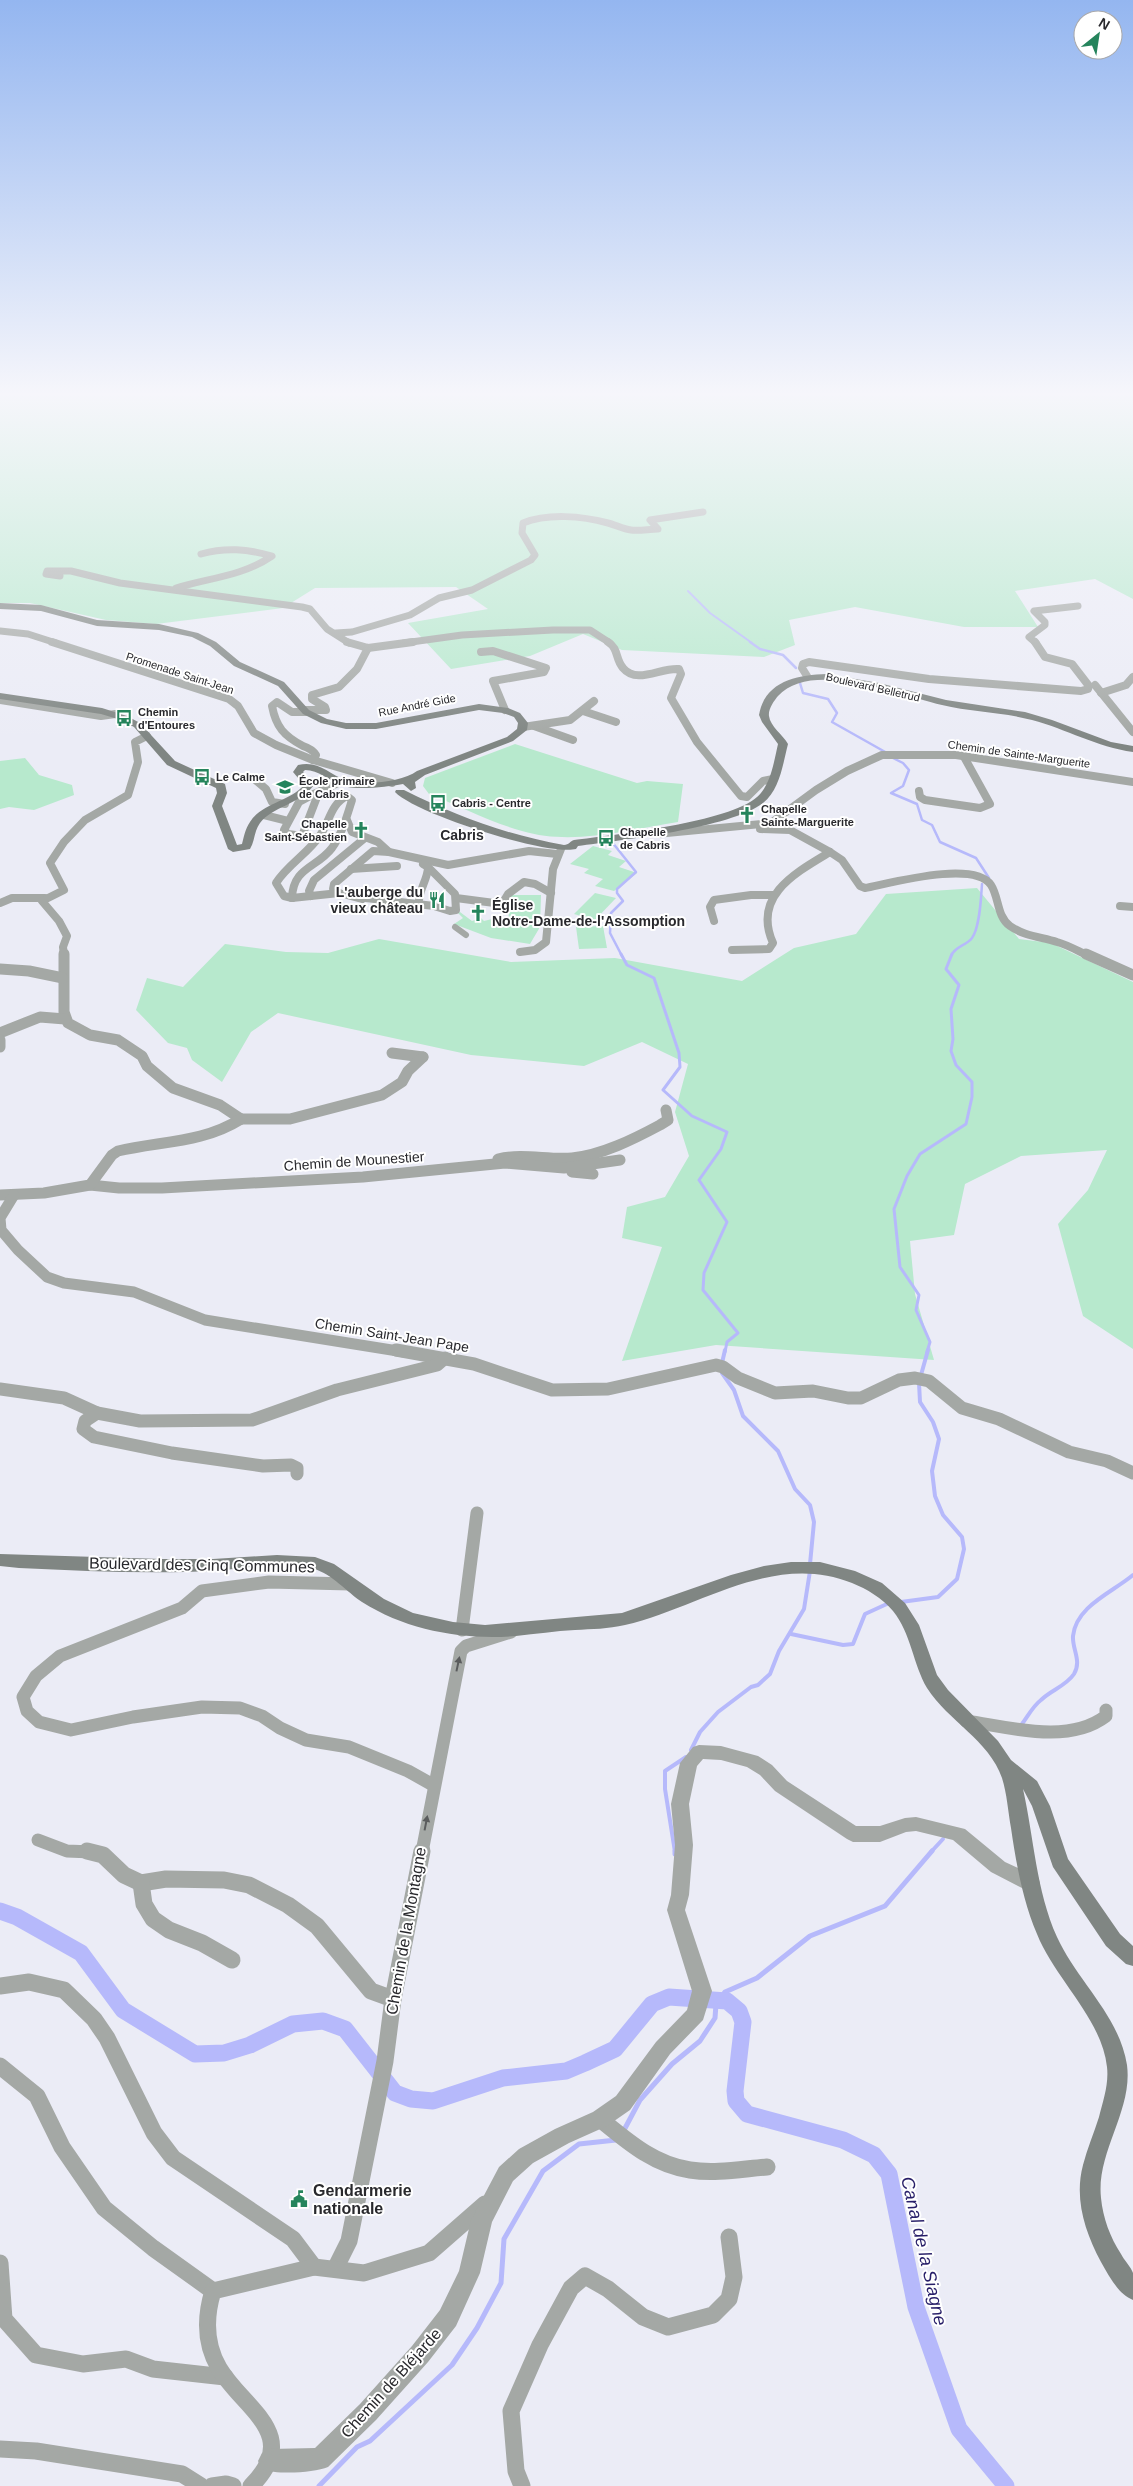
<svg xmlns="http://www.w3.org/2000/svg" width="1133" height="2486" viewBox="0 0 1133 2486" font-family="Helvetica,sans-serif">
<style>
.green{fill:#b7e9cd}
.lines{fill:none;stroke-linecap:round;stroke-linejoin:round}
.stream-far4{stroke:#b6b9fb;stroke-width:2}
.stream-far3{stroke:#b6b9fb;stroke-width:2.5}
.stream-far2{stroke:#b6b9fb;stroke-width:3}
.stream-far1{stroke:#b6b9fb;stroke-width:4}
.stream{stroke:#b6b9fb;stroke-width:5}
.canal{stroke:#b6b9fb;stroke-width:17}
.pedestrian{stroke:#a4a8a5;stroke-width:6}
.minor-far4{stroke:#a4a8a5;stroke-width:7}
.minor-far3{stroke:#a4a8a5;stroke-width:8}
.minor-far2{stroke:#a4a8a5;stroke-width:11}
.minor-far1{stroke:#a4a8a5;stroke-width:13}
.minor{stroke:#a4a8a5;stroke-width:17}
.tertiary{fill:#a4a8a5;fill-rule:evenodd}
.secondary{fill:#808683;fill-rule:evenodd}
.oneway{fill:#5a5c5d}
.labels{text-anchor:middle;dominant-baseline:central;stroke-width:4;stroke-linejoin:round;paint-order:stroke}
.far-street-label{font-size:11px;fill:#29292d;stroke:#fff}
.far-poi-label{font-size:11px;font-weight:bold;fill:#29292d;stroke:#fff;text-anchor:start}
.far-quarter-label{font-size:14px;font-weight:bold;fill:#29292d;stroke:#fff}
.poi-label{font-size:14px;font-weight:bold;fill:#29292d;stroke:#fff;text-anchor:end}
.street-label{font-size:14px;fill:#29292d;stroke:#fff}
.near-street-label{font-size:16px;fill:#29292d;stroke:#fff}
.near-poi-label{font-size:16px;font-weight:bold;fill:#29292d;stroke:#fff;text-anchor:start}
.near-water-label{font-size:18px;font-style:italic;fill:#281f69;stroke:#fff}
</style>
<rect width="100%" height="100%" fill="#ebecf6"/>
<g class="green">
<polygon points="0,395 1133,395 1133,599 1095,579 1015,591 1038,627 964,627 855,607 789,620 795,645 764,657 622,650 583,634 530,656 451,669 408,623 488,609 456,587 315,588 283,608 156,624 106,620 30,603 0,603"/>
<path d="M515 744 637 783 647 781 683 784 678 822C627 830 572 846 522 831 490 822 459 806 429 794L423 786 425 778Z"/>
<polygon points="25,758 39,775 72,785 74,795 34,810 9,807 0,809 0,761"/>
<polygon points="593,846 612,851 608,855 626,861 619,867 637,873 614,891 595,886 603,879 584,873 589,869 570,864"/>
<polygon points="977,888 1019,939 1051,943 1133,982 1133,1349 1083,1316 1058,1224 1088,1190 1107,1150 1021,1156 965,1184 954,1235 910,1241 915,1294 934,1360 716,1345 622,1361 662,1247 622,1238 627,1207 665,1197 689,1156 675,1112 688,1064 642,1042 584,1066 471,1055 278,1013 251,1032 222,1082 192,1060 187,1048 168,1043 136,1010 147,978 183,987 225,944 286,952 328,953 379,939 511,962 615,958 742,981 794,948 856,934 886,894"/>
<polygon points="595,893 616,898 595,920 574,914"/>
<polygon points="511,895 541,895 540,927 530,944 491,938 454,924 463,918 458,913 460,912 472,921 481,918 484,921 492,919 508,922"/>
<polygon points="603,926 607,948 579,949 576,927"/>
</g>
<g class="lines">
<polyline class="stream-far4" points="688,591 710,613 752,643"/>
<g class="stream-far3">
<polyline points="750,642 760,649 783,655 796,668"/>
<polyline points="800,683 803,693 828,699 837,713 832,722 887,753"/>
<polyline points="891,757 903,763 909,770 903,786 891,793 917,804 922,820 932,825 940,842 976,858 989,878"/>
<polyline points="612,842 636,872 617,889 617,893 623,901 611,913 610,933 622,956"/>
<path d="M951 956C955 946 966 946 972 938 980 927 981 898 982 884"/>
</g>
<g class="stream-far2">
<polyline points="621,954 627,965 654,978 679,1053 680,1067 663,1090 692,1116 727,1132 721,1149 699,1180 727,1222 704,1273 703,1290 738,1333 727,1342 725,1352"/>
<polyline points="927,1352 930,1342 916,1310 919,1295 900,1267 894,1209 907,1176 920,1154 966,1124 972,1097 972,1082 956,1065 951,1051 953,1039 951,1009 959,985 946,969 952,954"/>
</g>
<g class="stream-far1">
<polyline points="722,1363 725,1350"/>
<polyline points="722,1373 734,1390 743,1416 778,1451 795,1489 810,1505 814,1522 810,1564"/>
<polyline points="921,1375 928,1350"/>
<polyline points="901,1602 938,1597 957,1579 964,1549 962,1537 943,1515 935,1496 932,1471 939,1439 933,1422 920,1402 919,1383"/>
<polyline points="791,1634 843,1645 853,1644 865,1614 889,1603"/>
<path d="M1022 1724C1028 1716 1033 1706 1041 1700 1051 1690 1066 1686 1074 1674 1082 1661 1072 1649 1073 1636 1076 1606 1113 1592 1133 1575"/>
<polyline points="691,1750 700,1732 718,1712 751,1687 758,1685 770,1674 779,1651 804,1609 810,1571"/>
<polyline points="675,1852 665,1789 665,1771 686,1757"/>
<polyline points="931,1852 943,1839"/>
</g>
<g class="stream">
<polyline points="675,1851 675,1854"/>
<polyline points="716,2004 725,1992 757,1978 810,1936 885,1906 932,1851"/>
<polyline points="623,2132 640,2100 672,2064 700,2041 715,2018 716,2004 708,1995"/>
<polyline points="319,2486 357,2447 370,2441 452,2365 477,2328 501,2283 504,2239 543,2171 579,2144 616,2140"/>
</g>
<polyline class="canal" points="0,1911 17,1917 81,1953 123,2010 195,2054 224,2053 250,2045 293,2024 323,2021 345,2029 395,2093 411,2099 433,2101 503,2078 566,2071 585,2063 615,2049 652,2004 669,1997 727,2001 739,2011 743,2022 735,2091 736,2101 747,2114 843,2140 874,2155 889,2174 916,2307 959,2429 1006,2486"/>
<polyline class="pedestrian" points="455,927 466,935"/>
<g class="minor-far4">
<polyline points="60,576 46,574 47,571 71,571 120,583 302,607 310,609 327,629 349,643"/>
<path d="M176 588C209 578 243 576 272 556 247 549 226 547 201 554"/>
<polyline points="0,631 28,634 56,643"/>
<path d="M336 633 352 632 410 615 439 598 472 590 531 560 535 555 522 533 523 523C548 513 582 516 608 523 616 525 623 529 631 530 640 531 649 529 658 529L650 520 703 512"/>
<polyline points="404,643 462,635 553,630 590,630 610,643"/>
<polyline points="1036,643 1029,637 1045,625 1045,622 1034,611 1078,606"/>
</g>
<g class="minor-far3">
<polyline points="52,642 229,699 238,706 254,733 276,745 313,760 392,783"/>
<polyline points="347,642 368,648 413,642"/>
<path d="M608 642C619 649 615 659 623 668 637 685 661 667 679 669L681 674 671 698 697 742 741 796 747 797 763 781 773 779"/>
<polyline points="481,652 493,651 546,668 544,672 493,681 505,710"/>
<polyline points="807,676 802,668 803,664 809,662 929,679 1081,691 1088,689 1089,686 1072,664 1045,657 1035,642"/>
<polyline points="1095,685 1133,732"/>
<polyline points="1101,693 1126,685 1133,677"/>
<polyline points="0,700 101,716 115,714"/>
<polyline points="304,710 326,710 325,707 312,699 312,695 339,687 357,669 368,648"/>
<polyline points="583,711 616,722"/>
<path d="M306 712H292L277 702 272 706C276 727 284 736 303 746 309 748 313 750 316 755L313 760"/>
<polyline points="534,726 573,740"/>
<polyline points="523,727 570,720 594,701"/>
<polyline points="253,778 266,789 272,802 285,804"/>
<polyline points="919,791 920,797 925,800 980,808 990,804 963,755"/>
<polyline points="314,794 299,802 284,830 288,834 317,838"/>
<path d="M347 796 352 800C347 816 342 834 332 848 317 868 293 867 292 898L284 896 276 883C288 864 309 853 321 834 330 820 331 804 347 796Z"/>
<polyline points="264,815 288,821"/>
<polyline points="347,820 352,832 378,842 389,852 373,851 334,884 333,889 339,893 362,899"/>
<path d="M760 829 790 830 830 852 842 860 860 886 865 888C891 883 974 860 991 885 999 897 997 917 1010 926 1024 936 1041 937 1057 942 1068 945 1078 951 1089 956"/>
<polyline points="654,831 656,834 771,823 816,790 847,771 882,755 956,755 1133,782"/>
<polyline points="302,836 317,797 314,794 340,782"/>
<polyline points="389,852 448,865 529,851 557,854"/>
<polyline points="351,869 397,866"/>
<polyline points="311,896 309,891 314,880 365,838"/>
<polyline points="292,898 339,893"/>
<polyline points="366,898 434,906 450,911 456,910 455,894 428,867"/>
<polyline points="456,898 502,904 508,894 524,882 535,884 551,893"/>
<polyline points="0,903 12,898 45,898"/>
<path d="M419 905C417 892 428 880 428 867L423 864"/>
<polyline points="1120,906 1133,907"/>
<polyline points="714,921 710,907 714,900 751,895 774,895"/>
<path d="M732 950 769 949 773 943C752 896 795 873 830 852"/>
<polyline points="520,952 535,950 546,942 553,869 561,849"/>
<polyline points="64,956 63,947 67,936 59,921 42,901 64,890 50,863 64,842 85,820 128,795 138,762 135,742 147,736"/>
</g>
<g class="minor-far2">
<polyline points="64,954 64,1012 68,1023 90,1035 118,1040 142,1056 147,1066 173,1088 220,1105 241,1119"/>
<polyline points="1086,954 1133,975"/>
<polyline points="0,969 29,971 63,978"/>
<polyline points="0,1033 40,1017 65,1019"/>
<polyline points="0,1040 0,1047"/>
<polyline points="392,1053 423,1057"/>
<polyline points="241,1119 290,1119 382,1095 402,1082 408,1071 423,1057"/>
<path d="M498 1159C523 1153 547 1160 572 1158 602 1155 634 1139 660 1125L668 1120 666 1110"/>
<polyline points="572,1172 593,1174"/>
<polyline points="90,1185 119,1188 162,1188 363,1177 505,1163 564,1168 620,1160"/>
<path d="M0 1195 44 1193 90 1185 112 1155 118 1151C161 1141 203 1143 241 1119"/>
<polyline points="14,1195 0,1218 1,1230 18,1250 47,1277 64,1283 134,1292 205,1320 404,1352"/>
</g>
<g class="minor-far1">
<polyline points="396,1350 474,1364 552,1390 608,1389 716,1365 723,1367 738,1378 775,1393 813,1391 848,1398 861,1398 899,1380 915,1378 929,1381 962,1408 999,1419 1069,1452 1107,1461 1133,1473"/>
<polyline points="0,1389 64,1398 97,1413"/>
<polyline points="297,1474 297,1468 291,1465 263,1466 172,1453 94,1437 83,1429 85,1421 97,1413 140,1421 252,1420 337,1390 437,1365 445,1358"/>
<polyline points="350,1584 269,1582 202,1591 182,1608 60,1656 36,1676 23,1697 27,1711 39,1722 71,1730 133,1717 202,1707 240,1708 262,1716 280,1728 306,1740 349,1747 408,1771 433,1785"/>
<polyline points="462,1630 477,1513"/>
<path d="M966 1721C1009 1727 1068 1745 1106 1716V1710"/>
<polyline points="38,1840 67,1851 92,1852"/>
<polyline points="422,1852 461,1651 466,1646 511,1632"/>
</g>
<g class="minor">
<polyline points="87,1851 103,1855 124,1875 141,1883 166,1879 224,1880 249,1885 288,1905 317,1926 371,1991 393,1999"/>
<polyline points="141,1883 144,1904 153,1919 169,1930 202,1943 232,1960"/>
<polyline points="0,1986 29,1982 64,1990 94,2019 107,2038 154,2133 173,2158 293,2239 314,2267"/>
<polyline points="0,2066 37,2096 62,2147 104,2208 153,2248 213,2291"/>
<path d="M600 2119C627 2141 654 2165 690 2170 715 2174 742 2169 767 2167"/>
<polyline points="0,2263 4,2319 36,2355 83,2364 126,2359 153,2369 225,2377"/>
<polyline points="335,2269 349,2241 385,2061 393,1999 422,1851"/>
<polyline points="0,2449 36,2451 182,2474 201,2486"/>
<polyline points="212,2486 226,2484 233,2486"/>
<path d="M251 2486C303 2434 243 2409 219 2368 205 2344 205 2317 213 2291L314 2267 364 2273 429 2253 485 2204"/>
<polyline points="522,2486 516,2471 511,2411 540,2345 571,2288 585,2276 608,2289 643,2317 668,2327 713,2315 729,2299 734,2277 729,2237"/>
</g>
<path class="tertiary" d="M699 1745 721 1746 758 1756 772 1765 787 1781 856 1826H880L905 1818 916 1817 965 1829 1005 1862 1038 1877 1040 1883 1038 1889 1031 1891 1024 1889 991 1872 953 1840 916 1831 906 1832 880 1842H853L847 1839 775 1791 760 1775 747 1767 721 1760 703 1759 697 1766 689 1804 693 1845 689 1895 685 1910 712 1991 703 2020 670 2054 630 2110 607 2126 569 2143 533 2163 513 2181 492 2222 480 2273 456 2326 428 2362 376 2420 328 2467C314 2473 276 2475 262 2469L258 2461 262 2453 270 2449 315 2448 360 2404 412 2346 440 2310 459 2271 471 2220 499 2167 519 2149 555 2129 593 2112 616 2096 656 2042 687 2010 692 1991 667 1910 671 1895 675 1845 671 1804 680 1763 693 1747Z"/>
<g class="secondary">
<path d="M0 603 41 605 97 620 159 624 198 633 216 642 240 662 284 682 309 710 327 719 346 723H376L479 704 508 708 520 713 528 723 527 730 513 741 425 775 415 782 416 788 411 791 403 784C386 787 356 791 340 785 328 780 319 770 305 770L303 772 314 785C299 805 273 806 260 823 254 831 255 841 250 849L233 852 228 849 212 806 217 793 216 788 167 765 134 727 121 720 101 714 0 699V693L102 708 127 716 140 723 175 761 225 784 227 793 222 806 237 845 242 844C244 837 245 829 250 822 262 803 289 802 304 785L293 772 298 765C319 760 328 774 346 780 365 786 402 782 417 771L507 737 517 729 518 723 514 717 503 713 479 710 376 729H346L321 723 303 714 278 686 234 666 210 646 192 637 159 630 97 626 41 611 0 609Z"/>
<path d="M826 674 879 683 946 700 1025 712 1052 720 1111 742 1133 746V752C1097 747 1066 729 1032 720 1002 712 971 712 942 705 900 695 811 659 778 696 774 701 768 709 769 716 770 726 783 735 788 744 783 763 780 790 763 803 731 828 621 840 578 846L576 849C547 856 416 814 395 792L396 790H404C456 816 507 835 564 845 569 845 570 841 574 840 613 835 730 822 757 797 771 785 774 761 778 744L762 722 759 715C765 681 797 675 826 674Z"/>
<path d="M0 1554 162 1559H213L277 1555 315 1557 334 1564 384 1599 413 1613 453 1622 485 1625 622 1613 731 1575 764 1566 791 1562H820L855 1571 882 1583 905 1603 919 1625 937 1675 948 1690 998 1741 1011 1760 1037 1781 1050 1806 1068 1859 1120 1934 1133 1946V1966L1126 1964 1106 1946 1053 1867 1032 1806 1023 1789C1034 1838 1036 1890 1057 1937 1077 1981 1119 2015 1127 2065 1133 2111 1096 2152 1101 2198 1103 2218 1110 2237 1121 2254 1124 2260 1131 2267 1133 2273 1133 2281 1133 2292 1133 2300 1118 2294 1109 2276 1101 2262 1085 2232 1074 2199 1083 2165 1087 2149 1094 2133 1099 2117 1103 2101 1109 2084 1107 2067 1102 2019 1055 1979 1037 1934 1023 1901 1016 1863 1011 1828 1008 1811 1007 1794 1002 1778 989 1740 948 1721 927 1688 913 1664 911 1633 893 1611 882 1598 867 1589 852 1583 773 1551 699 1608 625 1625 608 1629 592 1629 575 1630 555 1631 536 1634 516 1636 463 1640 408 1631 362 1602 347 1592 332 1574 314 1569 282 1560 245 1569 213 1571 149 1574 83 1571 19 1568L0 1566Z"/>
</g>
</g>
<defs><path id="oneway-solid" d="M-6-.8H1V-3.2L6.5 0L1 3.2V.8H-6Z" transform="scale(1.25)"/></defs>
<g class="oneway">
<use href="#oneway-solid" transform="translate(458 1664) rotate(-78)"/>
<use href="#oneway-solid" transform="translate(426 1823) rotate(-79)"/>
</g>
<linearGradient id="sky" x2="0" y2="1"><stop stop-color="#94b6f0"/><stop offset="0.53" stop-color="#f6f6fb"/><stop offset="1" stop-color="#f6f6fb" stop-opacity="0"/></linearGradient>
<rect width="1133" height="743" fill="url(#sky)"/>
<defs>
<g id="bus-bare" transform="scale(1.35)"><path d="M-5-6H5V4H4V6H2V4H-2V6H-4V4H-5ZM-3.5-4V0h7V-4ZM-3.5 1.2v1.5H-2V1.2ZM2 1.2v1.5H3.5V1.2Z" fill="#25845c" stroke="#fff" stroke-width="2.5" paint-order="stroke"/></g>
<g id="school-bare" transform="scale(1.35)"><path d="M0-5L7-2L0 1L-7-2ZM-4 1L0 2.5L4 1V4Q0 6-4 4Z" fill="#25845c" stroke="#fff" stroke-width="2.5" paint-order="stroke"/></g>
<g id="church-bare" transform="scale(1.35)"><path d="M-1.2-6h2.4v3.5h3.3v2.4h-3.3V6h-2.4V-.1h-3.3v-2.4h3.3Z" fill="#25845c" stroke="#fff" stroke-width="2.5" paint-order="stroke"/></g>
<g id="restaurant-bare" transform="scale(1.35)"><path d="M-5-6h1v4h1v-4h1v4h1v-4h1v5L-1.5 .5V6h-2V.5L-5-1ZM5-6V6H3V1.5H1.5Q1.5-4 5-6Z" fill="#25845c" stroke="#fff" stroke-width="2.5" paint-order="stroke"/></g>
<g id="civic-bare" transform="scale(1.35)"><path d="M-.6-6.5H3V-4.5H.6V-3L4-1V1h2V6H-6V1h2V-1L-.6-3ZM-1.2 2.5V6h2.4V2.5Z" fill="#25845c" stroke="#fff" stroke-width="2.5" paint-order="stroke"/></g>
</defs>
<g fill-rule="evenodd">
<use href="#bus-bare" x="124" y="718"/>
<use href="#bus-bare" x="202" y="777"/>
<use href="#school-bare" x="285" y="787"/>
<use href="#bus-bare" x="438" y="803"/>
<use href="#church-bare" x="747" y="815"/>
<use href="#church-bare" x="361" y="830"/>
<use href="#bus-bare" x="606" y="838"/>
<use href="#restaurant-bare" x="437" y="900"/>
<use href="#church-bare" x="478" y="913"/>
<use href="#civic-bare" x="299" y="2199"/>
</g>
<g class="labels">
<g class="far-street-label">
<text transform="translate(180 673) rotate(18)">Promenade Saint-Jean</text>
<text transform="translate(873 687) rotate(13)">Boulevard Belletrud</text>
<text transform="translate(417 705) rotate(-11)">Rue André Gide</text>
<text transform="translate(1019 754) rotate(8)">Chemin de Sainte-Marguerite</text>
</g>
<g class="far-poi-label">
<text x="138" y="712">Chemin<tspan x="138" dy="13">d'Entoures</tspan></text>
<text x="216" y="777">Le Calme</text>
<text x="299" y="781">École primaire<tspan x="299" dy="13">de Cabris</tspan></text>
<text x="452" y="803">Cabris - Centre</text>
<text x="761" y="809">Chapelle<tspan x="761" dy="13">Sainte-Marguerite</tspan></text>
<text x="347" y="824" text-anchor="end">Chapelle<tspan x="347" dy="13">Saint-Sébastien</tspan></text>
<text x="620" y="832">Chapelle<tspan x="620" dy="13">de Cabris</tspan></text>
</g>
<g class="far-quarter-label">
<text x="462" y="835">Cabris</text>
</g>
<g class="poi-label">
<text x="423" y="892">L'auberge du<tspan x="423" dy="16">vieux château</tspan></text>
<text x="492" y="905" text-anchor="start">Église<tspan x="492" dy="16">Notre-Dame-de-l'Assomption</tspan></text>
</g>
<g class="street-label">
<text transform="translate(354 1161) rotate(-4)">Chemin de Mounestier</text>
<text transform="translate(392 1335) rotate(9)">Chemin Saint-Jean Pape</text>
</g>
<g class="near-street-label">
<text transform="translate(202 1565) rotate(1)">Boulevard des Cinq Communes</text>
<text transform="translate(406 1931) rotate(-80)">Chemin de la Montagne</text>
<text transform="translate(391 2383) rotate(-48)">Chemin de Bléjarde</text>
</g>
<g class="near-poi-label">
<text x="313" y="2190">Gendarmerie<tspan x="313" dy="18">nationale</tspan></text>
</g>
<g class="near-water-label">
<text transform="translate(924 2251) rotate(77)">Canal de la Siagne</text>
</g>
</g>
<g transform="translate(1098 35) rotate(30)"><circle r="24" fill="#ffffff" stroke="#a9a9ab"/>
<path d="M0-4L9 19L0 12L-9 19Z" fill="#25845c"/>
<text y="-8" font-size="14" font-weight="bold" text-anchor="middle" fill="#29292d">N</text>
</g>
</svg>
